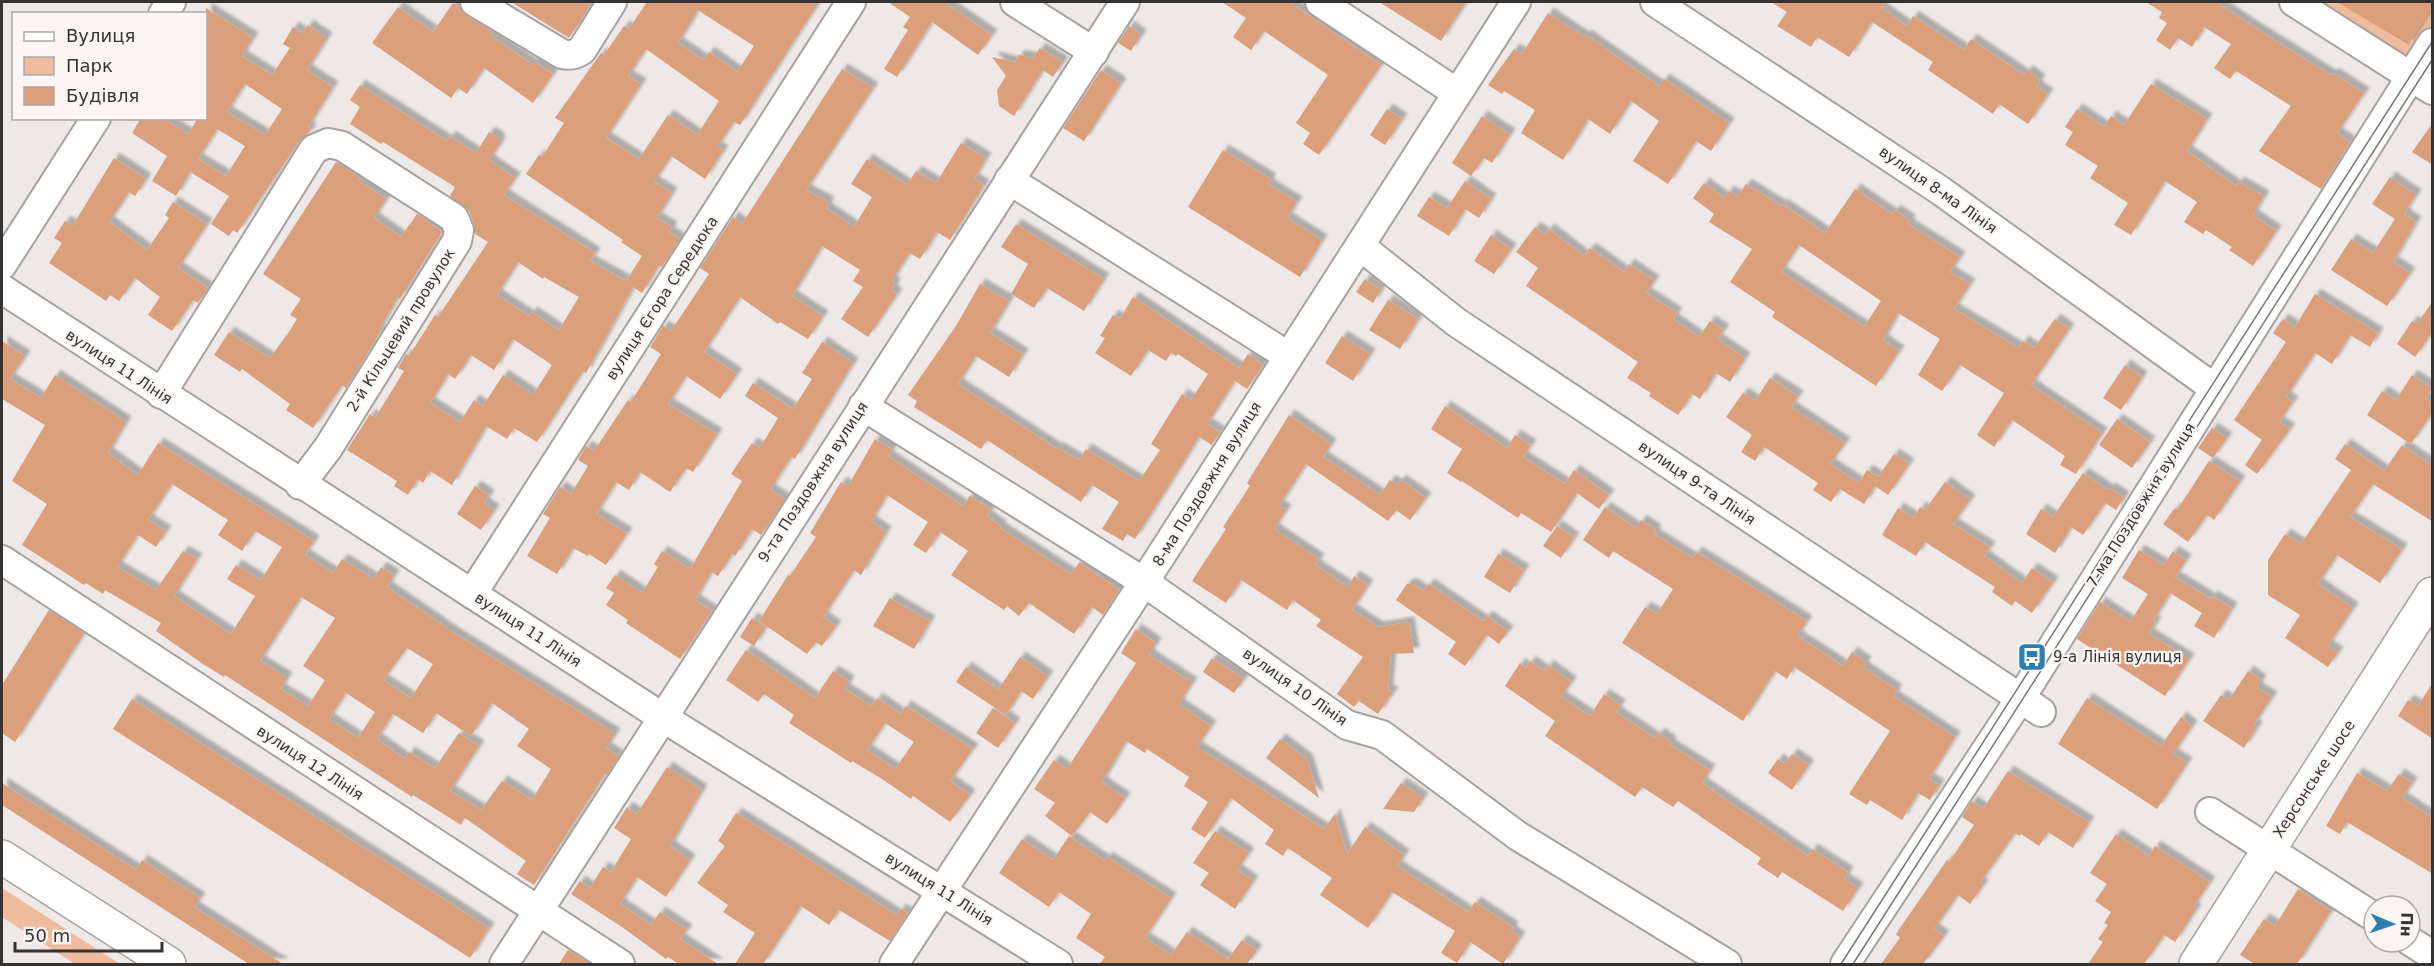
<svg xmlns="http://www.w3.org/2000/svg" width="2434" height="966" viewBox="0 0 2434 966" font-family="'DejaVu Sans',sans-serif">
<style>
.green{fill:#efbb9d}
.building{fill:#dc9f7c;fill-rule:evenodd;filter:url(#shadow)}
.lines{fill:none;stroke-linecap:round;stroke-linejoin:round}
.minor-casing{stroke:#a6a29f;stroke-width:32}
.major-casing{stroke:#a6a29f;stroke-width:36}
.minor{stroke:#fff;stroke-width:28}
.major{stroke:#fff;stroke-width:33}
.tram{stroke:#7a7776;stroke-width:1.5}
.labels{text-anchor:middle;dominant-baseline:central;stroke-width:4.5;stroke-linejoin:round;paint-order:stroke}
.street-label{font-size:15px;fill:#363433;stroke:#fbf6f4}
.poi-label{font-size:15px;fill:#363433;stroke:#fbf6f4;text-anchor:start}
</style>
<defs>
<filter id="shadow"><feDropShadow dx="5.5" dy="-5.5" stdDeviation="1.5" flood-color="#0004"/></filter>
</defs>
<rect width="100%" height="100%" fill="#eee9e6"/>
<g class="green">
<polygon points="2311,2 2338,2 2407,45 2432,6 2432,80"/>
<polygon points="2,888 120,964 75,964 2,917"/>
</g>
<g class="building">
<polygon points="511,2 584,2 590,6 569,38"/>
<path d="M647 2H684L698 10 678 43 703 60 709 52 737 72 754 46 685 2H819L740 125 734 122 717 147 723 151 705 179 671 156 654 182 672 193 657 218 672 227 669 232 680 239 662 267 659 265 642 293 633 287 586 373 583 371 537 442 514 428 507 439 486 426 452 485 430 471 423 483 418 479 408 495 394 486 397 481 347 450 370 414 375 418 404 371 398 368 406 354 409 356 435 315 438 317 488 242 475 234 474 224 469 211 450 196 455 187 383 142 381 144 350 124 360 107 350 100 360 85 447 141 450 136 476 153 489 132 499 138V145L489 160 515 178 504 195 595 253 590 261 626 281 642 256 621 242 623 240 526 174 539 155 542 157 564 123 555 118 601 53 604 55 624 26 629 29ZM646 49 719 101 697 135 668 115 639 159 606 138 641 84 628 76ZM518 262 543 279 544 277 579 297 559 330 532 312 529 316 497 295ZM513 339 552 365 533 395 503 375 483 406 474 400 460 422 430 403 448 374 455 379 471 355 494 370Z"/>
<polygon points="888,2 944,2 992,35 978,55 932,22 897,77 884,69 908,30 903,27 910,17"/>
<polygon points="1222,2 1289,2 1381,65 1319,155 1303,144 1310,133 1296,123 1328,75 1264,31 1251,50 1233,37 1246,18"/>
<polygon points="1379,2 1466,2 1441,41"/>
<polygon points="1771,2 1885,2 1881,8 1907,26 1913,16 1964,50 1971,39 2024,75 2027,70 2040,80 2036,86 2048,94 2028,124 1999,104 1993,114 1928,70 1933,62 1872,22 1849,57 1817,37 1811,47 1777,26 1787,12"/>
<polygon points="2146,2 2216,2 2252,26 2332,76 2333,73 2364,93 2337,133 2350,142 2321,189 2259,151 2291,106 2236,71 2230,79 2214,68 2231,44 2204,27 2192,47 2178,38 2170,50 2156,40 2167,23 2159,18 2162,12"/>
<polygon points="2337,2 2433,2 2433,6 2408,45"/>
<polygon points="453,3 460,7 467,16 493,32 490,35 533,65 535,62 553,74 533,103 484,68 467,94 458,88 451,98 372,43 398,7 433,32"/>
<path d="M206 8 253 38 242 56 272 75 290 48 283 44 293 27 303 33 308 25 327 38 307 70 333 87 308 127 311 129 308 134 300 140 237 233 233 230 229 236 211 224 229 196 190 172 176 196 152 181 167 156 132 133 141 118H163L188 134 198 118H206ZM245 84 282 109 265 135 227 112ZM217 129 245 146 226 176 198 159Z"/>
<polygon points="1548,13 1584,37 1586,35 1659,86 1664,79 1729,123 1711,151 1696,141 1668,184 1633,161 1659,121 1631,101 1610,134 1588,119 1563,160 1521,133 1535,110 1504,91 1502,94 1488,85 1514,49 1522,54"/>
<polygon points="1129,26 1141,35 1131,51 1118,43"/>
<polygon points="1040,48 1063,62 1053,77 1043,70 1014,116 999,106 997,90 1006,76 992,57 1015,62 1019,55 1033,58"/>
<polygon points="842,69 873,88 806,190 829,202 826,208 854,227 872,197 851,184 867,159 907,185 916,171 936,183 961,143 986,158 974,179 984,185 950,240 937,232 920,259 909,253 892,281 895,284 892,290 897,294 868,337 841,319 863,287 853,281 860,270 822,246 792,296 823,316 808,339 780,322 778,324 740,297 704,352 737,374 720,399 686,376 668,404 717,434 693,472 686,468 670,492 640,472 629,490 616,482 596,514 627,533 606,565 589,554 588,556 573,548 557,574 527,556 550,518 543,514 560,487 571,494 588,466 578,460 586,446 594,451 628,400 631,402 661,354 650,347 663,326 671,331 709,274 700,268 733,217 742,224"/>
<polygon points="1101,70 1121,83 1084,141 1063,128"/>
<polygon points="2151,84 2207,119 2187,151 2236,186 2239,182 2264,196 2253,215 2276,231 2253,266 2229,250 2232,247 2206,230 2203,234 2184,222 2197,202 2165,181 2131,235 2114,225 2128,203 2090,178 2098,166 2065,145 2073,132 2065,127 2077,109 2104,127 2111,116 2124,125"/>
<polygon points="1387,109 1402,119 1385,145 1370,135"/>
<polygon points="1482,116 1510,134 1492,163 1484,158 1471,176 1452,163"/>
<polygon points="2433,123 2433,165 2412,152"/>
<polygon points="1223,150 1271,179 1268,184 1297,202 1287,218 1322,240 1300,277 1188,207"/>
<polygon points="114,158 146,179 135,196 129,192 109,222 147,250 169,218 165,215 173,202 207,224 178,268 208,288 198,303 193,300 172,331 148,315 160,297 135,278 119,301 110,295 106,301 49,263 62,243 54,238 65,221 73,225"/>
<polygon points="336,162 360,177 358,180 386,199 374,218 401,237 417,214 442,232 400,299 398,297 379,330 381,331 346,388 342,385 313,428 286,410 290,404 242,369 240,372 214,355 229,332 270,358 289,332 297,319 290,315 301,299 263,274"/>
<polygon points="2390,177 2416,195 2404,214 2416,222 2393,262 2410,273 2387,306 2331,270 2351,239 2373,253 2395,219 2372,204"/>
<polygon points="1465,181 1491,199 1479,218 1465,209 1449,236 1417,216 1429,197 1447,208"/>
<path d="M1704 183 1724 198 1728 191 1738 196 1746 184 1781 206 1782 204 1825 233 1855 189 1892 214 1895 210 1910 220 1908 224 1960 257 1950 272 1970 284 1954 309 2019 348 2023 341 2034 348 2055 319 2069 329 2031 385 2102 433 2076 474 2060 465 2065 456 2012 420 1994 447 1977 435 2004 393 1960 365 1942 391 1918 375 1940 339 1898 313 1883 340 1899 351 1876 386 1772 317 1775 312 1730 282 1752 249 1709 222 1714 214 1693 198ZM1799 245 1881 301 1864 327 1781 272Z"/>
<polygon points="1016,224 1104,279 1084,311 1047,288 1034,308 1011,294 1028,264 1001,247"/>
<polygon points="1535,227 1545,234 1549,229 1584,256 1590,248 1624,272 1629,264 1654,281 1646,293 1677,313 1673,319 1699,337 1710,321 1724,330 1717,339 1745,358 1730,382 1716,373 1700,399 1692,394 1678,415 1649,396 1651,393 1627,378 1638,362 1526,286 1538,268 1516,252"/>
<polygon points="1491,235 1511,249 1494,274 1474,261"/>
<polygon points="1365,279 1381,290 1373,303 1356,292"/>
<polygon points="980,284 1009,301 990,333 1023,354 1009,377 976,356 958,384 1057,449 1057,447 1079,460 1086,449 1139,481 1160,450 1151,444 1182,394 1191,400 1208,374 1178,354 1176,356 1171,353 1166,361 1148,350 1131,376 1095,353 1105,338 1100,336 1113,315 1120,319 1133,297 1239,368 1248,354 1263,365 1247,389 1235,381 1207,424 1220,432 1212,445 1199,437 1135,539 1127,534 1123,541 1102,529 1119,502 1092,485 1081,502 987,440 981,449 914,407 917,401 908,395 956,326"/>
<polygon points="2315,294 2378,333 2370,347 2350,335 2332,364 2315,353 2286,397 2293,402 2279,422 2290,429 2257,474 2245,465 2262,440 2234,420 2286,342 2273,333 2283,319 2295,327"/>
<polygon points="1388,300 1418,319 1400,349 1369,330"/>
<polygon points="2433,301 2433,331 2415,357 2397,344 2412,321 2417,324"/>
<polygon points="1342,336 1370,354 1353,381 1325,363"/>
<path d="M2 341 25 356 10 379 41 398 55 375 126 422 108 453 138 475 158 443 314 541 305 555 333 573 342 559 374 579 381 567 394 575 387 587 454 633 615 734 606 748 619 756 607 775 605 774 534 885 517 874 526 861 465 818 461 825 413 795 412 797 225 675 224 677 203 664 156 631 161 623 105 590 103 594 86 583 84 585 22 545 47 504 12 481 45 425 2 399ZM172 484 228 520 218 535 242 551 255 531 282 547 261 580 236 565 227 579 255 596 231 634 174 596 197 559 183 551 156 590 117 567 138 535 156 547 166 531 148 520ZM301 597 335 618 303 666 325 680 308 706 280 689 287 678 260 661ZM407 648 433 664 411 698 383 680ZM346 693 375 712 358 738 329 719ZM492 703 529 729 517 746 551 769 532 800 502 781 481 810 450 791 479 746 459 733 435 768 409 752 405 759 377 739 393 714 423 733 436 713 471 736Z"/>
<polygon points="822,342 853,363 795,459 791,457 770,490 785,499 761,535 752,529 735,556 732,554 718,576 711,572 695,600 712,611 680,659 626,623 628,620 606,605 614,593 606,588 615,575 642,593 658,567 654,564 662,551 690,569 742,481 731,474 752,443 760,448 778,418 745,396 753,383 793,409 812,379 802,373"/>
<polygon points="2125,365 2142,377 2121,410 2103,398"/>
<polygon points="2412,375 2432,388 2425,398 2433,403 2433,411 2411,444 2367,415 2382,391 2396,400"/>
<polygon points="1770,378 1798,396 1791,407 1845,443 1830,464 1859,483 1867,470 1878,477 1894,454 1909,464 1888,495 1875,486 1864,504 1840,489 1831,502 1813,490 1818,483 1764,447 1755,461 1741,452 1752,435 1726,417 1743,393 1755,401"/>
<polygon points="1445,406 1507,448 1515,435 1531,445 1523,457 1565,484 1574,470 1609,495 1599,509 1577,493 1551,532 1521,513 1518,518 1462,481 1461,482 1447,473 1462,449 1431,429"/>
<polygon points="1289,415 1331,444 1323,457 1380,495 1390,480 1397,485 1401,480 1426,498 1410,520 1396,510 1388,521 1306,464 1279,506 1286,510 1274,529 1319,559 1315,565 1348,587 1354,576 1368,585 1352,610 1378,627 1409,622 1414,653 1391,654 1388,690 1393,692 1378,714 1359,701 1354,707 1337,694 1363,657 1316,626 1321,620 1293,600 1287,610 1241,580 1226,603 1192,581 1226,529 1223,527 1250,486 1247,483"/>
<polygon points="2117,419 2150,442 2132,468 2099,445"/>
<polygon points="2212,428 2227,438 2213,458 2198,448"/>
<polygon points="875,439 892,449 888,456 963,506 970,496 991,509 987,516 1001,526 1000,528 1071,574 1080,562 1119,590 1103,615 1092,607 1074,634 1029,603 1019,616 1007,606 1004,610 951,575 968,551 940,532 926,553 913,545 928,522 887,495 871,521 886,532 861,575 854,570 823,617 836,626 822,646 816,642 807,654 759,621 788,575 790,576 816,537 810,533 841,482 848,486"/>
<polygon points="2345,444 2384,471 2402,445 2433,466 2433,522 2373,484 2350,517 2402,549 2380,583 2337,555 2318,584 2353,608 2328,646 2338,652 2328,667 2285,638 2300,615 2268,595 2268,560 2285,534 2301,544 2351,470 2335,459"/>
<polygon points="2209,461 2240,481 2214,520 2207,515 2188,542 2163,524 2175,508 2177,510"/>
<polygon points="2083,473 2108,490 2110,488 2124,497 2116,510 2105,503 2083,535 2071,527 2055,553 2026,534 2041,509 2053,517"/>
<polygon points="1945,482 1970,500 1953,524 1990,547 1984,556 2022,583 2032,568 2053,582 2032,613 2015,601 2012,606 1992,592 1995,587 1925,542 1916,556 1882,535 1898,508 1914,518 1920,507 1925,510"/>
<polygon points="475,486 489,495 484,503 494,510 481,530 457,514"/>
<polygon points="1605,507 1636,528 1641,520 1656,530 1654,534 1692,558 1697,552 1807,621 1797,636 1843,666 1852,652 1866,662 1863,667 1897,690 1893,696 1955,737 1929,779 1939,785 1930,800 1918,793 1902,820 1870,800 1867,805 1849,794 1890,731 1794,667 1787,679 1775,671 1743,721 1622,643 1645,607 1657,614 1673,589 1613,551 1609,558 1583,540"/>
<polygon points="1557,526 1574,538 1561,558 1543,546"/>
<polygon points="2139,550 2164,565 2173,551 2186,560 2175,577 2211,599 2212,596 2232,608 2214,638 2194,626 2202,613 2170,593 2153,621 2156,622 2149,634 2189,659 2165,696 2077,639 2100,602 2130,622 2148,594 2122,578"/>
<polygon points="1498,554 1524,570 1510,593 1484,577"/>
<polygon points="1407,584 1413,584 1423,591 1429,584 1483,621 1487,616 1508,631 1499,644 1487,635 1465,666 1448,654 1456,642 1396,600"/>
<polygon points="890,598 930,621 914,649 873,626"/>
<polygon points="49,610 84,633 15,742 2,733 2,685"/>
<polygon points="752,618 766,627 754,646 740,637"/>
<polygon points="1136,629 1156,643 1149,655 1192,683 1180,702 1180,705 1211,726 1197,747 1324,829 1335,814 1347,854 1365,827 1404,855 1397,866 1468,912 1475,902 1513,927 1511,931 1520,937 1503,964 1470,942 1457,963 1441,953 1455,931 1392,892 1368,928 1320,895 1332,878 1288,848 1283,856 1265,844 1274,830 1231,798 1205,838 1191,829 1208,802 1184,786 1189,777 1147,749 1145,753 1126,741 1102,782 1125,798 1107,824 1090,812 1072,836 1045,816 1055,803 1034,789 1054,760 1067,769 1136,663 1121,653"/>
<path d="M746 650 815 698 833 671 849 681 845 689 872 706 877 698 900 714 906 706 973 749 950 781 970 795 950 822 913 796 911 799 882 779 852 761 851 763 789 723 794 715 764 694 758 702 726 680ZM885 723 914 742 895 769 867 750Z"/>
<polygon points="1020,657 1048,676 1033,699 1021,691 1006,715 956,682 966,667 998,690"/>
<polygon points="1212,658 1244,679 1234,693 1203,672"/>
<polygon points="1530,661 1544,671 1548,665 1571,682 1561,697 1590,716 1604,694 1620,705 1616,712 1655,738 1659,733 1671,742 1670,745 1710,770 1702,783 1808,856 1812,849 1848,872 1844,879 1858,888 1843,911 1782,872 1778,878 1757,864 1761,858 1678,801 1673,807 1642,787 1635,797 1545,736 1555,721 1505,686 1520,663 1526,668"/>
<polygon points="2248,671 2261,680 2257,688 2272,697 2254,724 2257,727 2244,748 2203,721 2221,695 2229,700"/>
<polygon points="2433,682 2433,739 2398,716 2408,700 2418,706"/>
<polygon points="2087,698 2161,746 2181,717 2192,726 2173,754 2187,763 2157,809 2058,744"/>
<polygon points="132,699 489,928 470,958 113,729"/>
<polygon points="993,708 1015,723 998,748 976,733"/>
<polygon points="1280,739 1307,759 1319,798 1266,758"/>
<polygon points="1792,754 1809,765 1792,790 1768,773 1778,759 1785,764"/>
<polygon points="667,767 702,790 670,846 690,860 666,897 637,877 620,904 651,925 660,912 687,930 680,939 718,964 679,964 668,957 666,959 622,927 571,894 580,881 590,888 603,867 611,872 631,839 614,828 627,807 637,814"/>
<polygon points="2008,771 2089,822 2073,848 2048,832 2039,846 2021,834 2020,836 2015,833 1980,883 1983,885 1970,904 1958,895 1934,929 1944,936 1923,964 1881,964 1900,938 1896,934 1947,860 1949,862 1974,825 1962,817 1972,801 1983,809"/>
<polygon points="2357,773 2387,791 2399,774 2412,783 2402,798 2433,818 2433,874 2347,822 2340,834 2326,826"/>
<polygon points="2,783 136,870 142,860 200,898 194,907 283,964 249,964 2,805"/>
<polygon points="1401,783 1423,798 1414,812 1383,809"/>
<polygon points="736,813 897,915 900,909 908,913 890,941 839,910 829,925 801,906 763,964 735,964 755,933 723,912 728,905 697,883 725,846 718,841"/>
<polygon points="1215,831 1249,853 1237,870 1253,881 1235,909 1200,885 1209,873 1193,863"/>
<polygon points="2116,834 2149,856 2155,846 2210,882 2193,907 2196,909 2175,942 2164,935 2144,964 2088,964 2103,942 2098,939 2108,925 2104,923 2111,912 2095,901 2107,884 2090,873"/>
<polygon points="1069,836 1105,861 1107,857 1171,898 1145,938 1171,955 1187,932 1228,959 1242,940 1257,950 1247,964 1100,964 1105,957 1076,938 1091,914 1059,892 1049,907 999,873 1022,839 1053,860"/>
<polygon points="2298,889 2331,911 2297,964 2255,964 2240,955 2264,919 2275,926"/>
<polygon points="568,950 591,964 559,964"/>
</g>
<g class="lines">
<g class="minor-casing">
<g id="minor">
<path d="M475 2 562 54C570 56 575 55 582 50L612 2"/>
<polyline points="1015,2 1094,52"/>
<polyline points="1320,2 1457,93"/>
<polyline points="1655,2 1941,191 2214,388"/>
<polyline points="2294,2 2432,90"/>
<polyline points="163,14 171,2"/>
<polyline points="1009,180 1288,356"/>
<polyline points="1360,246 1456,322 2041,712"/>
<polyline points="2,265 96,118"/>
<polyline points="2,289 662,717 1058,964"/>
<polyline points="161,394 314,149 328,143 342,146 454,218 459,230 457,241 328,448 300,485"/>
<polyline points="863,406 1144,582 1347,725 1382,735 1518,836 1727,964"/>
<polyline points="2,560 620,964"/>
<polyline points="472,594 851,2"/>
<polyline points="2210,812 2374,917"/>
<polyline points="2410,941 2432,955"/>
<polyline points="504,964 1125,2"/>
<polyline points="894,964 1144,582 1516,2"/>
<polyline points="1845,964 2020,699 2432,43"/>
</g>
</g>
<g class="major-casing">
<g id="major">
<polyline points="2,857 169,964"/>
<polyline points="2196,964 2432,594"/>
</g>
</g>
<use href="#minor" class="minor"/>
<use href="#major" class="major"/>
<g class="tram">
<polyline points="1841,964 2432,42"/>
<polyline points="1853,964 2432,60"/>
</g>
</g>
<defs>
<g id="bus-square" transform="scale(1.5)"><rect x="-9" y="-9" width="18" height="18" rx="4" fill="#2c80b0" stroke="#fbf6f4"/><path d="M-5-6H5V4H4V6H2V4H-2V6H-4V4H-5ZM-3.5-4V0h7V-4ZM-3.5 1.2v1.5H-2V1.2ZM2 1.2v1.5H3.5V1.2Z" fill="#fff"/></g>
</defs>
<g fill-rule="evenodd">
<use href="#bus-square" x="2032" y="657"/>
</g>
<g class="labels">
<g class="street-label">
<text transform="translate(1938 190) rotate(35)">вулиця 8-ма Лінія</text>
<text transform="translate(662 298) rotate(-57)">вулиця Єгора Середюка</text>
<text transform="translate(401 330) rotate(-58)">2-й Кільцевий провулок</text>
<text transform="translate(119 367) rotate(33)">вулиця 11 Лінія</text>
<text transform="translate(813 482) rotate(-57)">9-та Поздовжня вулиця</text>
<text transform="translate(1697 483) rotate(34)">вулиця 9-та Лінія</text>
<text transform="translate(1207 484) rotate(-58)">8-ма Поздовжня вулиця</text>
<text transform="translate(2141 505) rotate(-58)">7-ма Поздовжня вулиця</text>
<text transform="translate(528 630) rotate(33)">вулиця 11 Лінія</text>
<text transform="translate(1295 687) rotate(35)">вулиця 10 Лінія</text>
<text transform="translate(310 763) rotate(33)">вулиця 12 Лінія</text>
<text transform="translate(2314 779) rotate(-57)">Херсонське шосе</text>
<text transform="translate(939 889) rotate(32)">вулиця 11 Лінія</text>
</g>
<g class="poi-label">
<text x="2053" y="657">9-а Лінія вулиця</text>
</g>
</g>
<rect width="2434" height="966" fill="none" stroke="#363433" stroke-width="6"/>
<rect x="12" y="12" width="195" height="108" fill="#fbf6f4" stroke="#aca8a7" stroke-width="1.5"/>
<rect x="24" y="32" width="30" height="9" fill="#ffffff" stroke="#aca8a7" stroke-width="1.5"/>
<text x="66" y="42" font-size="18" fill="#363433">Вулиця</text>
<rect x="24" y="57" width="30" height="18" fill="#efbb9d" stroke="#aca8a7" stroke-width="1.5"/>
<text x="66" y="72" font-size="18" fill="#363433">Парк</text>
<rect x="24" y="87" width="30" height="18" fill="#dc9f7c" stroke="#aca8a7" stroke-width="1.5"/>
<text x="66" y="102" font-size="18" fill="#363433">Будівля</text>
<g transform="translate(2392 924) rotate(92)"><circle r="28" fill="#fbf6f4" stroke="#aca8a7" stroke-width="1.5"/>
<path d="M0-4.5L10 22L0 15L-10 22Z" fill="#2c80b0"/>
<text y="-9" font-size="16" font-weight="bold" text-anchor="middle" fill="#363433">Пн</text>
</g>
<path d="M15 942v9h147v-9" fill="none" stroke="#363433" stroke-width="3"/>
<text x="24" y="942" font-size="18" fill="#363433" stroke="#fbf6f4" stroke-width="4.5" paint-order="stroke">50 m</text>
</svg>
